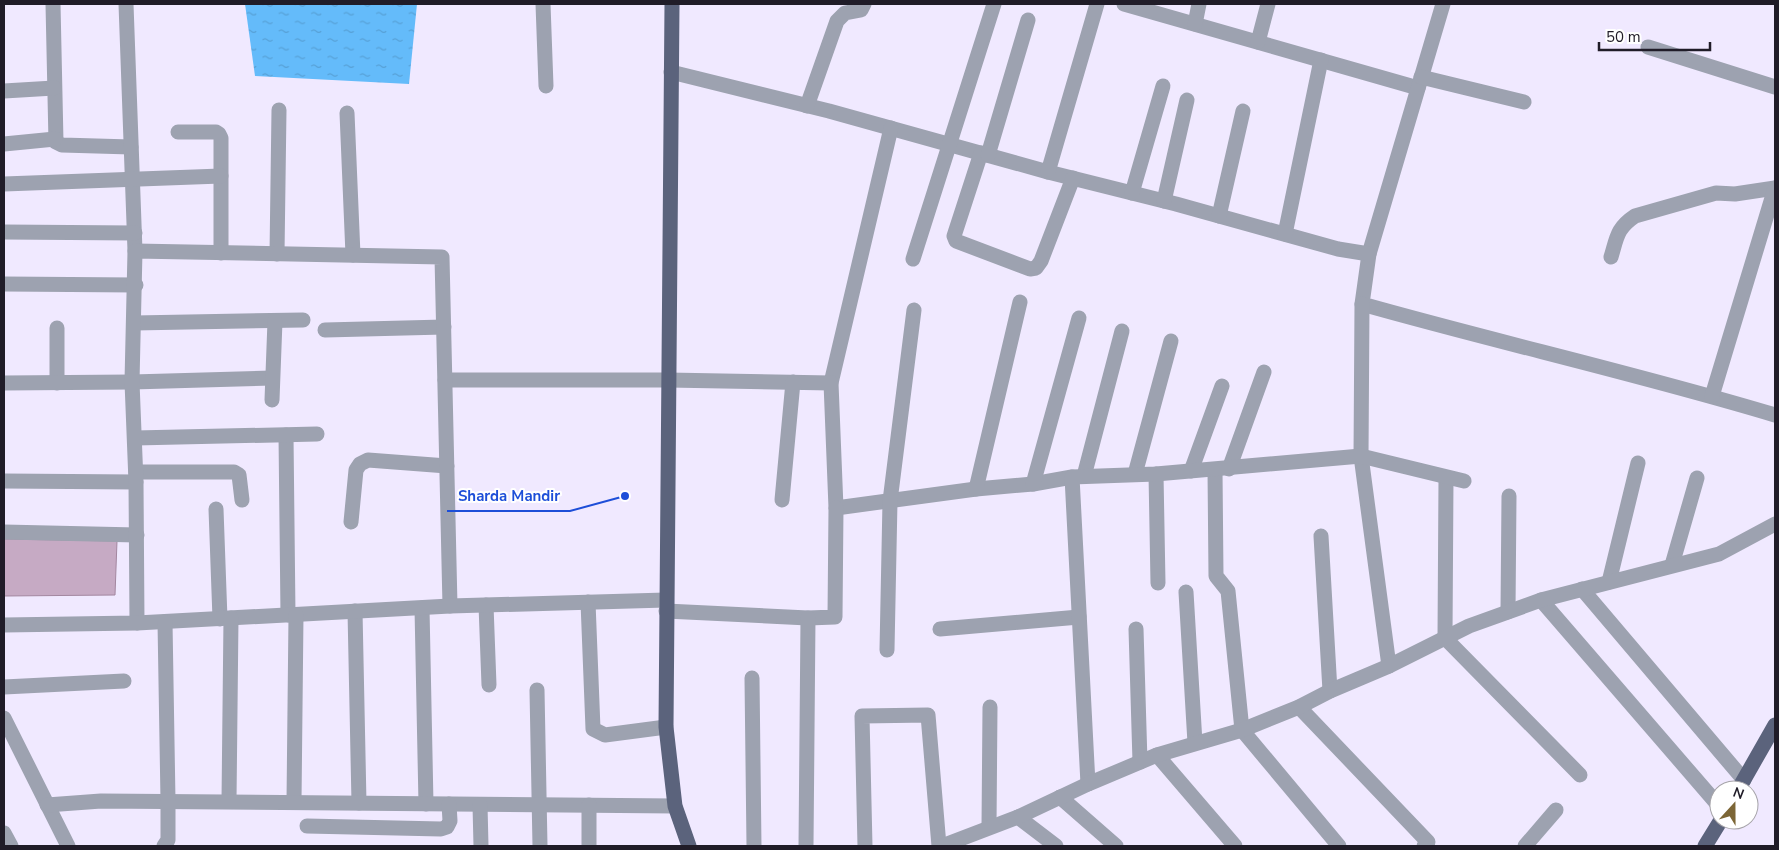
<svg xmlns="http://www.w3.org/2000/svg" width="1779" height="850" viewBox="0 0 1779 850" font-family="'Nunito Sans',sans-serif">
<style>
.water{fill:url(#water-ripples)}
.building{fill:#c6aac4;stroke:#a387a0}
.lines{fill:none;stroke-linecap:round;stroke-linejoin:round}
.minor{stroke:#9da2b0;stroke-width:15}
.major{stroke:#5b637c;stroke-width:15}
.leader{fill:none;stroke:#1d4ed8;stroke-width:2}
.callout-dot{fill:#1d4ed8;stroke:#fff;stroke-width:2}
.callout-label{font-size:15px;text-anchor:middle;font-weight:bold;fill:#1d4ed8;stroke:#fff;stroke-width:4;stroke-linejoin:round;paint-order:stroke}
</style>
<defs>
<pattern id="water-ripples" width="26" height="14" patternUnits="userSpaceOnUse" patternTransform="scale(1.25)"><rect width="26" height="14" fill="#64bbfa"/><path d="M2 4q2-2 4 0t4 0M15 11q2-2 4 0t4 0" fill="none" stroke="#56a0d6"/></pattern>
</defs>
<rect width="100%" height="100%" fill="#f0e9ff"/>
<polygon class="water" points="245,4 417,4 409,84 255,76"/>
<polygon class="building" points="4,539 117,541 115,595 4,596"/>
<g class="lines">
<g class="minor">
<polyline points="53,4 56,142 62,145 131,147"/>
<polyline points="126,4 135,251"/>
<polyline points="543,4 546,86"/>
<polyline points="1124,4 1418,88"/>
<path d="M1443 4 1369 254 1362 304C1500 343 1639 374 1775 415"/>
<polyline points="1195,24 1199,4"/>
<polyline points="1258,42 1268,4"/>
<polyline points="1648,47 1775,87"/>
<polyline points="671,72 829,111 1048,172 1176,204 1338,249 1369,254"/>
<polyline points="1421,77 1524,102"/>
<polyline points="4,91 54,88"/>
<polyline points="807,106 837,21 845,13 861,10 864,4"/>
<polyline points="347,113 353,255"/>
<polyline points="891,128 831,383 836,508 976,489 1033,484 1072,477"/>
<polyline points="178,132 216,132 219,134 221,138 221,253"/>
<polyline points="4,144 55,139"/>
<polyline points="981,153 954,236 956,241 1030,269 1036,268 1041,261 1073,178"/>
<polyline points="988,155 1028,20"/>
<polyline points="1048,172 1097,4"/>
<polyline points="4,184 221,176"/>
<polyline points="1132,193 1163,86"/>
<polyline points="1164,201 1187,100"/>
<polyline points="1219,216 1243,111"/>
<polyline points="4,232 135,233"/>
<polyline points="1285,234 1321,60"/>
<polyline points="277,254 279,110"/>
<path d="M1611 257C1617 237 1617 228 1635 216L1716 193 1735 194 1775 188"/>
<polyline points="913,259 994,4"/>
<polyline points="4,284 136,285"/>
<polyline points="1362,304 1361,456 1389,666"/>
<polyline points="134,323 303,320"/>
<polyline points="57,328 57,383"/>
<polyline points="325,330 444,327"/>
<polyline points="445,380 668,380 831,383"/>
<polyline points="4,383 132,382 272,378"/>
<polyline points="1712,396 1775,188"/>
<polyline points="272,400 275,321"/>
<polyline points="286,435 288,615"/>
<polyline points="135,438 317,434"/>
<polyline points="1229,469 1264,372"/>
<polyline points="1215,470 1216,576 1228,591 1242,730 1339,846"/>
<polyline points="1191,471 1222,386"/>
<polyline points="136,472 234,472 239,475 242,500"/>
<polyline points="1135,474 1171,341"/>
<polyline points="1156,474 1158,583"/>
<polyline points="1084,476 1122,331"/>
<polyline points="1446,478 1445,638 1580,775"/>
<polyline points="4,481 136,482"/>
<polyline points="1033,484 1079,318"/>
<polyline points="976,489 1020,302"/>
<polyline points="782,500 793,382"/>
<polyline points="216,509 220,619"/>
<polyline points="351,522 356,470 360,464 368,460 447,466"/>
<polyline points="4,532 137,535"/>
<polyline points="1321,536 1330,691"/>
<polyline points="1672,565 1697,478"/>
<polyline points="1609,582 1638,463"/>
<polyline points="1582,589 1744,780"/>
<polyline points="1186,592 1195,743"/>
<polyline points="1541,600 1719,806"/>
<polyline points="588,602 593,729 605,735 666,727"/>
<polyline points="486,605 489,685"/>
<polyline points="422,608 426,804"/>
<polyline points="355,611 359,803"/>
<polyline points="666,611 808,618 835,617 836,508"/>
<polyline points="1508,612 1509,496"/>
<polyline points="137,623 136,482 132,382 135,251 442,257 450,606"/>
<polyline points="4,625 137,623 450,606 666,600"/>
<polyline points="940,629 1079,617"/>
<polyline points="1136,629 1140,762"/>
<polyline points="887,650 890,501 914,310"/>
<polyline points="752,678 754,846"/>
<polyline points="4,687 124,681"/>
<polyline points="537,690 540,846"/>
<polyline points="1299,707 1428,842 1424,846"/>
<polyline points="4,718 68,846"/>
<polyline points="1157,755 1235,846"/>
<polyline points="1088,784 1072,477 1156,474 1361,456 1464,481"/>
<polyline points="1060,797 1116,846"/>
<polyline points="229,801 231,618"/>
<polyline points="294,802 296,615"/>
<polyline points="47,805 101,801 675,806"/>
<polyline points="480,805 481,846"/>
<polyline points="589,805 589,846"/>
<polyline points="1018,817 1056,846"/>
<polyline points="307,826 441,829 447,827 450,821 449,804"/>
<polyline points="989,827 990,707"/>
<polyline points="4,833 11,846"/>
<polyline points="164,846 168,840 168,801 165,622"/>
<polyline points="806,846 808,618"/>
<polyline points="865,846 862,716 928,715 939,846"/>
<polyline points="942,846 1018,817 1088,784 1157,755 1242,730 1299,707 1330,691 1389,666 1469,626 1541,600 1719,554 1775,524"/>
<polyline points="1525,846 1556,810"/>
</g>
<g class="major">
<polyline points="672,4 666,727 675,806 689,846"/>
<polyline points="1738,790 1775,725"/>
<polyline points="1705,846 1721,820"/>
</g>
</g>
<path class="leader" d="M625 496L570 511H447"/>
<circle class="callout-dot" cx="625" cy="496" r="5"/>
<g class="callout-label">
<text x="509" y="501">Sharda Mandir</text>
</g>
<rect width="1779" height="850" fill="none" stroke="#201c28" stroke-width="10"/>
<g transform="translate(1734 805) rotate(21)"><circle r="24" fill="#ffffff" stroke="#a6a4a9"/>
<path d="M0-4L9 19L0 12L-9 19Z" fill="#7c6636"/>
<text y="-8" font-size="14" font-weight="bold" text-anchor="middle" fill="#201c28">N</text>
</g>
<path d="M1599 42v8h111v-8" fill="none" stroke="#201c28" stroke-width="2.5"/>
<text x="1606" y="42" font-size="15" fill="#201c28" stroke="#ffffff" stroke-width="4" paint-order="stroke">50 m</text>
</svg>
